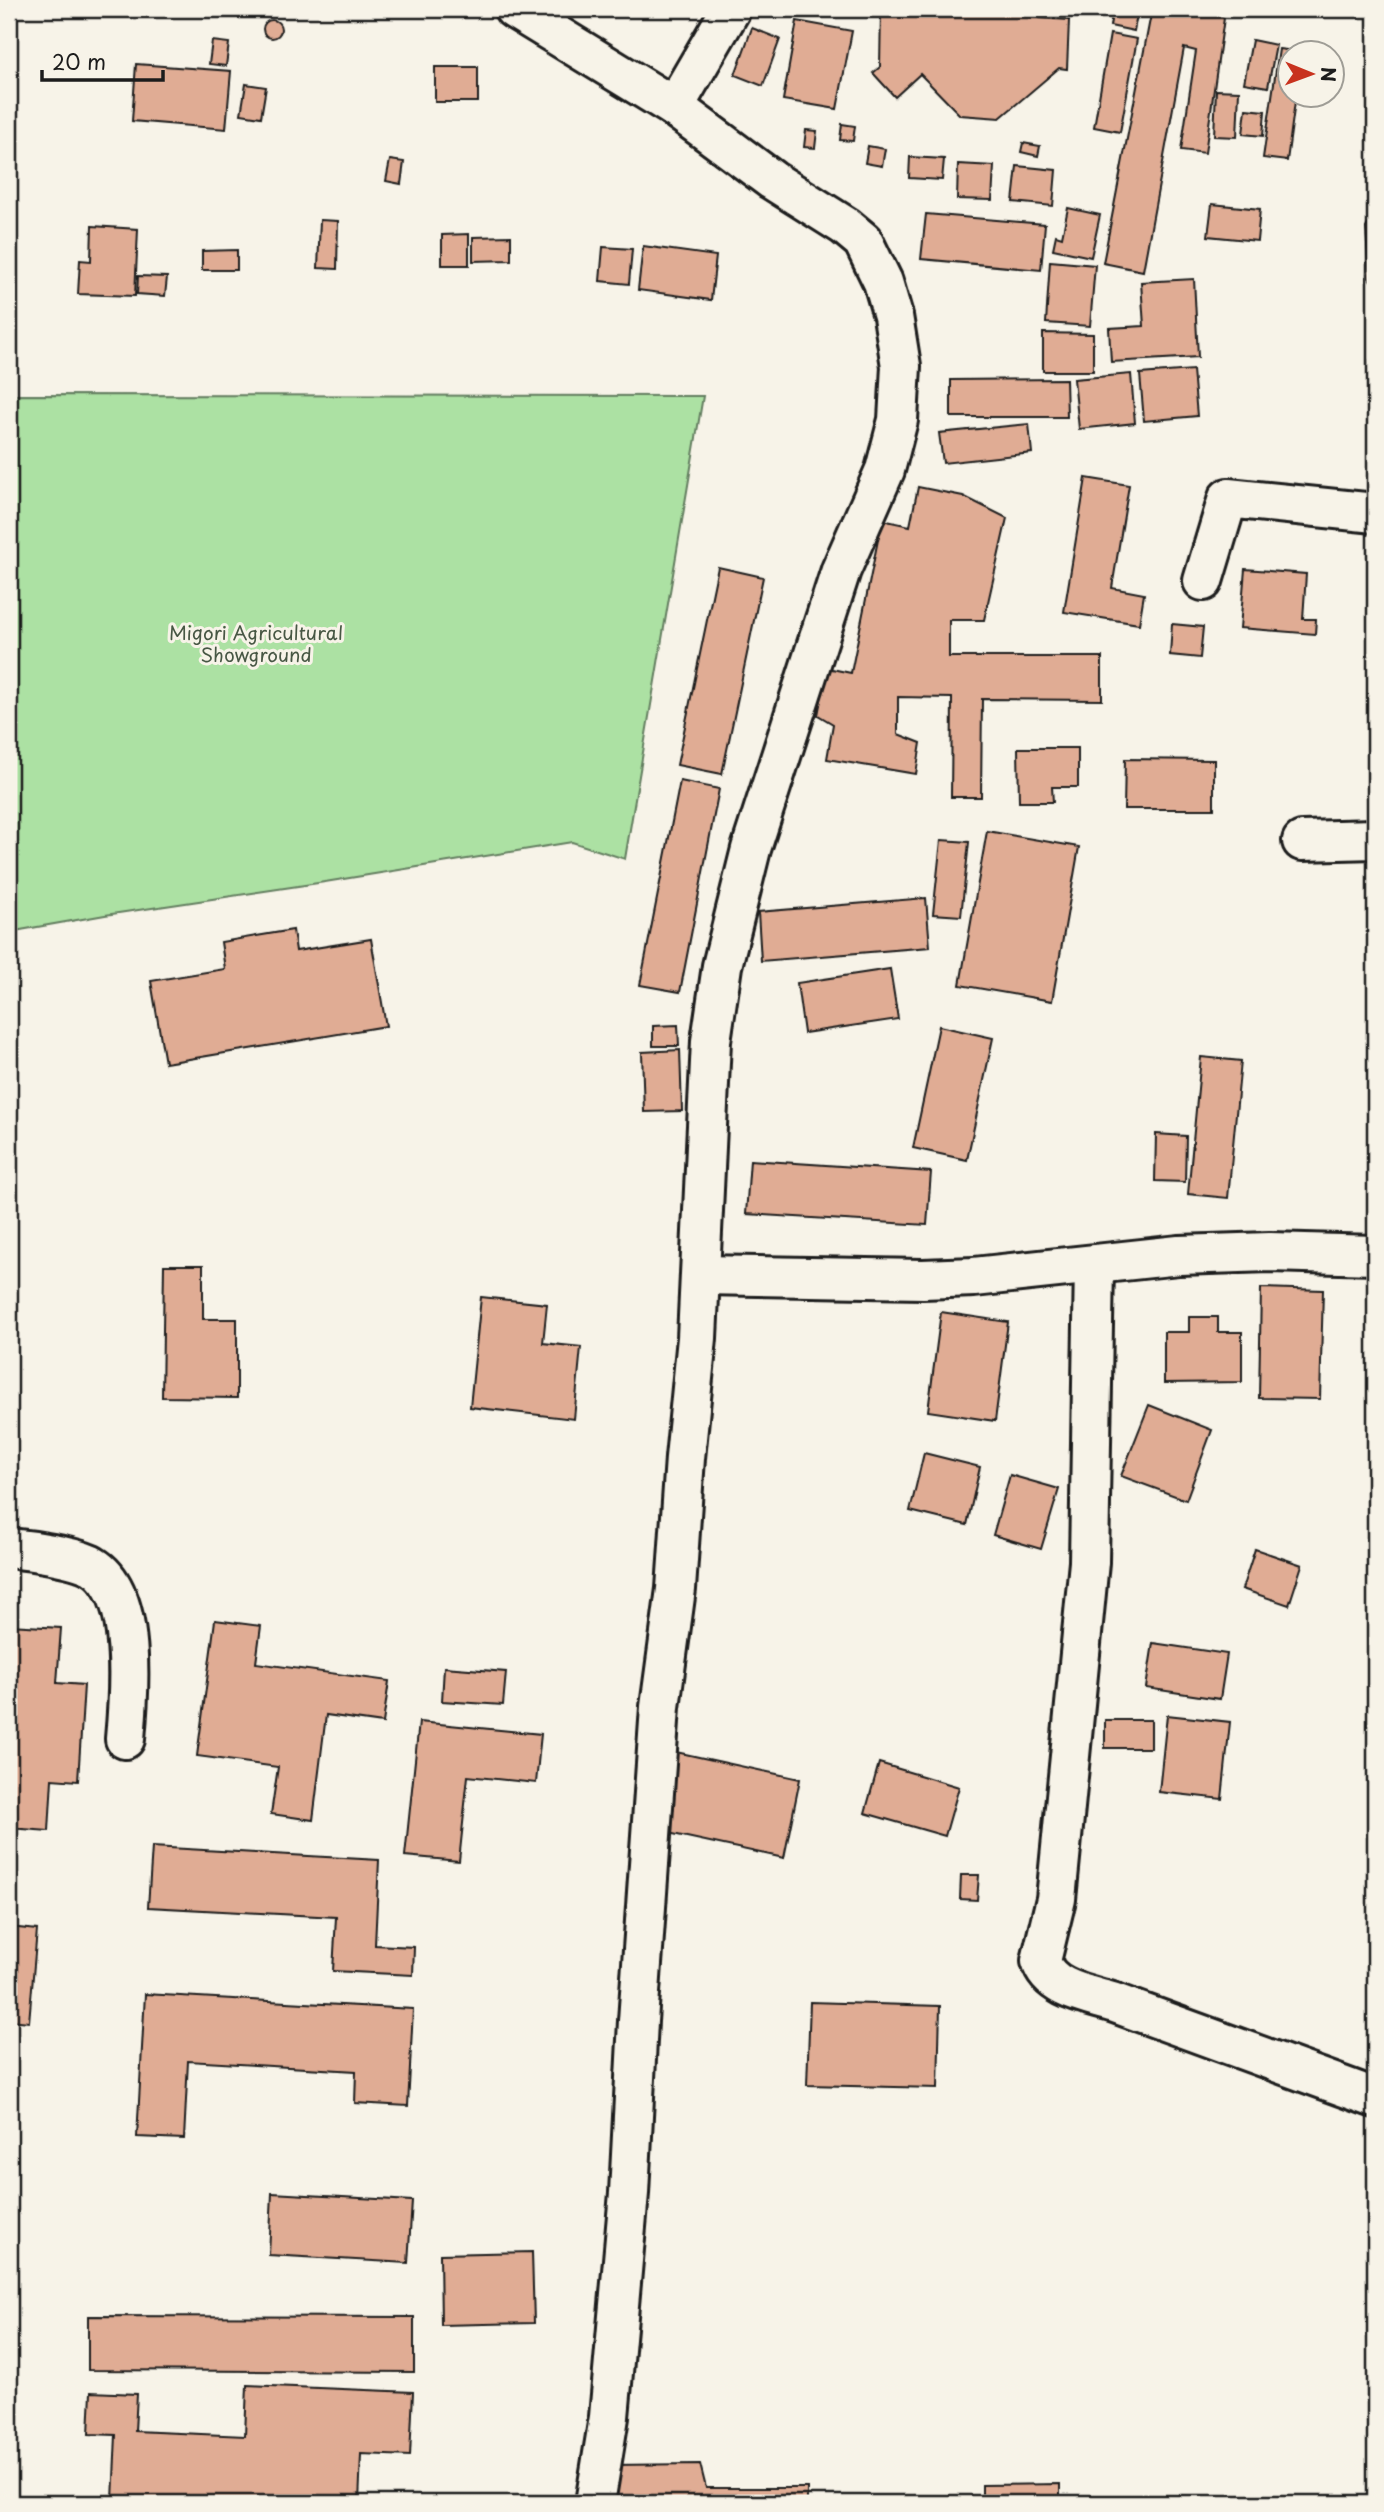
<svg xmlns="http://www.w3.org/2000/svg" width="1384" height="2512" viewBox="0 0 1384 2512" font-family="'Playpen Sans',sans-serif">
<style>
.green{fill:#ace1a3;stroke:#647e60;stroke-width:2}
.building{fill:#e0ac94;stroke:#1c1c1c;stroke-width:2}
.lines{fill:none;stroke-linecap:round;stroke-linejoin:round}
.minor-casing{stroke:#1c1c1c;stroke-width:44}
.minor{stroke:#f7f3e8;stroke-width:38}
.labels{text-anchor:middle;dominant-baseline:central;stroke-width:6;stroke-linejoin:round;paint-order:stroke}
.park-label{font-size:19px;fill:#475744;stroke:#f7f3e8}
</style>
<rect width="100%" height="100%" fill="#f7f3e8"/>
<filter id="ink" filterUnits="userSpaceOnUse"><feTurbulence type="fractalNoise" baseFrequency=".0143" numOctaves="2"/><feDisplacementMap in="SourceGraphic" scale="14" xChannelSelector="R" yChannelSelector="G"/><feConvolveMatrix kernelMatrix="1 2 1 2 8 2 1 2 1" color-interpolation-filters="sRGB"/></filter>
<g filter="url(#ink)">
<polygon class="green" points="9,395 703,396 625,859 572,842 325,882 105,915 9,932"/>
<g class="building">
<polygon points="881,9 1032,9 1040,18 1069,20 1067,69 1059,68 1000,118 960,115 920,74 895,97 873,73 880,67"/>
<polygon points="1113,9 1138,9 1134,31 1110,26"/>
<polygon points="1152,9 1206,9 1224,18 1205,153 1181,150 1196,51 1184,48 1143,271 1103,263"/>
<circle cx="272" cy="29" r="9"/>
<polygon points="797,21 852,31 837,109 783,100"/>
<polygon points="752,28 780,39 763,86 735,75"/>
<polygon points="1110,34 1137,39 1120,132 1094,127"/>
<polygon points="1252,40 1276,45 1268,87 1244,83"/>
<polygon points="212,41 229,43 226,66 209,64"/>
<polygon points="1279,49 1302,52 1290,52 1290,94 1296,94 1287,161 1263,158"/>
<polygon points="136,64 231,71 226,129 132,121"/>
<rect x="435" y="67" width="43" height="35"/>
<polygon points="246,84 266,87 261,117 241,114"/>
<polygon points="1216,90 1239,91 1237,137 1214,136"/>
<polygon points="1246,109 1265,111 1263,136 1243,134"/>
<polygon points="842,124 855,126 853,141 840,140"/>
<polygon points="806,130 817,131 815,148 804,147"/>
<polygon points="1023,143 1040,146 1038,156 1021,152"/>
<polygon points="868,146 885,149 882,166 865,163"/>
<polygon points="910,157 944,159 942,180 909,178"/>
<polygon points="390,160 404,162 401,184 386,181"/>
<polygon points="958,164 994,166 992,200 957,199"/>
<polygon points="1017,166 1056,170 1053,206 1013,202"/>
<polygon points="1212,204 1260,209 1257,241 1208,236"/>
<polygon points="1068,208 1100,215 1091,257 1053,249 1056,235 1062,237"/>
<polygon points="1375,213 1375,287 1369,278 1366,228"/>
<polygon points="926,214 1045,224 1041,270 921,259"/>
<polygon points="320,220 338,221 337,269 318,268"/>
<polygon points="92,226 138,229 135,296 78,294 80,260 91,261"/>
<polygon points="469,234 469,265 442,265 442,235"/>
<polygon points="511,236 511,260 473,261 473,237"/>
<polygon points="643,246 716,256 711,300 638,290"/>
<polygon points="603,247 632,249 629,284 600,281"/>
<polygon points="237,250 237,270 202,270 202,251"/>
<polygon points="1050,261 1095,265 1090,326 1046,323"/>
<polygon points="138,276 167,277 165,296 137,294"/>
<polygon points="1194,279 1198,357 1111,362 1109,328 1144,326 1141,282"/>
<polygon points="1043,333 1093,334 1093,371 1043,371"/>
<polygon points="1370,360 1375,360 1375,421 1368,420"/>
<polygon points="1193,370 1197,416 1144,421 1140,374"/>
<polygon points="1131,374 1135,423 1079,429 1074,379"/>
<polygon points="1066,379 1067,417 951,417 951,380"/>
<polygon points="1029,424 1032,453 943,463 939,433"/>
<polygon points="1086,478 1129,485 1112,588 1144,594 1139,624 1064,612"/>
<polygon points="918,487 963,496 1007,518 984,620 949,620 949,657 1102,657 1102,700 982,699 981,797 951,797 952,698 898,697 898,734 921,743 916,774 827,759 833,724 818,715 827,668 851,673 882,520 910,526"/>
<polygon points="718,567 763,577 722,774 677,765"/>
<polygon points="1245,569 1306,574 1303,619 1316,619 1315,634 1240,628"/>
<polygon points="1172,624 1203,627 1200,658 1170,655"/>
<polygon points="1018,748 1078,748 1078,787 1052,787 1053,802 1019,802"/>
<polygon points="1125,759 1214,760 1214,809 1124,809"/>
<polygon points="680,781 719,789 680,992 640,985"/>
<polygon points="987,831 1079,847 1052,1001 960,985"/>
<polygon points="941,840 969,842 961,916 933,914"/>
<polygon points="926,898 930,947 761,961 758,912"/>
<polygon points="293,930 296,951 371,939 386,1026 165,1063 151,981 225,969 221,942"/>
<polygon points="890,969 898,1019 804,1033 797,983"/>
<polygon points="678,1025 679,1046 653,1046 653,1026"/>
<polygon points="939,1026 993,1038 967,1160 913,1148"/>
<polygon points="680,1050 682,1111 644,1112 642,1052"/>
<polygon points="1201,1057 1241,1061 1228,1198 1188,1194"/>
<polygon points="1156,1134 1186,1136 1185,1182 1155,1181"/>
<polygon points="750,1160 931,1172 927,1225 746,1214"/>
<polygon points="164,1265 203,1265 203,1319 237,1319 237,1398 162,1397"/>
<polygon points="1261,1288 1323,1290 1320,1399 1259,1398"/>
<polygon points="481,1297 547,1304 543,1343 581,1347 574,1419 470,1407"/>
<polygon points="941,1312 1008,1322 995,1421 928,1411"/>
<polygon points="1189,1317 1218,1317 1218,1332 1242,1332 1242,1382 1164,1383 1164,1332 1189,1332"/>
<polygon points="1149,1405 1212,1430 1186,1500 1121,1476"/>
<polygon points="924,1453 980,1467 967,1525 910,1511"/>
<polygon points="1010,1475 1059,1489 1041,1549 993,1535"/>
<polygon points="1255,1549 1302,1565 1289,1605 1242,1589"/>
<polygon points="215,1620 261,1626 256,1663 389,1681 383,1723 326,1715 313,1820 271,1814 278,1767 197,1756"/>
<polygon points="9,1625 61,1628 57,1683 84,1685 78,1781 52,1779 49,1831 9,1828"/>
<polygon points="1153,1643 1227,1654 1220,1699 1146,1688"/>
<polygon points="444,1667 506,1672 503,1705 442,1701"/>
<polygon points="1167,1715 1230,1722 1222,1799 1159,1792"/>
<rect x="1105" y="1720" width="46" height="28"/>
<polygon points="419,1722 541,1734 536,1783 468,1776 459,1861 405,1856"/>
<polygon points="676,1752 800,1779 784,1858 659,1831"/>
<polygon points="879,1763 959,1787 945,1836 865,1813"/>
<polygon points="152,1847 379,1860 375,1945 414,1947 413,1975 333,1971 336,1917 148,1907"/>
<polygon points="961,1875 979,1875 977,1900 960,1899"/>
<polygon points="9,1927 37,1930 29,2022 9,2020"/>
<polygon points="145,1994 413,2009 408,2106 355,2103 356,2071 188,2061 184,2139 137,2137"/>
<polygon points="810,2002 940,2006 938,2088 807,2085"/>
<polygon points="272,2193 412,2201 408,2263 269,2255"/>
<polygon points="532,2252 534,2323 441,2325 440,2254"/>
<polygon points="88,2316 414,2317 414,2372 88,2370"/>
<polygon points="247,2385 413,2392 410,2456 361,2454 359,2503 177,2503 113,2500 116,2435 89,2434 91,2392 137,2394 135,2431 245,2436"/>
<polygon points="700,2464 706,2488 807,2488 807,2503 611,2503 610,2465"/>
<polygon points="1060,2484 1060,2503 982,2503 982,2485"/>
</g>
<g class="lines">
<g class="minor-casing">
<g id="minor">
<polyline points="514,9 674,107"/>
<polyline points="1203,581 1228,498 1375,513"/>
<polyline points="1302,841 1375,839"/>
<path d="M1094 1265 1089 1562 1056 1899 1041 1961C1049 1990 1090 1995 1115 2003L1375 2098"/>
<polyline points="701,1275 923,1279 974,1277 1179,1255 1270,1252 1375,1255"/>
<path d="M9 1548C29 1550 75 1556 93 1566 138 1593 129 1695 125 1739"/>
<polyline points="595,2503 609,2417 629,2193 638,2021 660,1707 676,1589 685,1458 697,1338 711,1041 722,966 751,849 841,570 885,470 898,420 901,366 893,316 883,282 863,241 845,226 772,180 674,107 731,9"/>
</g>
</g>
<use href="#minor" class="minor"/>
</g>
</g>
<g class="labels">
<g class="park-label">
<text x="256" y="632">Migori Agricultural<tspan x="256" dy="22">Showground</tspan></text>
</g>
</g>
<rect width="1384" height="2512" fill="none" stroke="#f7f3e8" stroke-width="35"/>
<rect x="18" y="18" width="1349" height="2477" fill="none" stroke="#1c1c1c" stroke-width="2.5" filter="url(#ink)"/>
<g transform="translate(1311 74) rotate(91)"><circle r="33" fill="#f7f3e8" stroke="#9f9d96" stroke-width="2"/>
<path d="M0-5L12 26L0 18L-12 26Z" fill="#c8321e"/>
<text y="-10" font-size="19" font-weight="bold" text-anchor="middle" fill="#1c1c1c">N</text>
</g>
<path d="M42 70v10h121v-10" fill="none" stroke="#1c1c1c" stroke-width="3.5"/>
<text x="52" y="70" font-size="21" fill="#1c1c1c" stroke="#f7f3e8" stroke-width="5" paint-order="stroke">20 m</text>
</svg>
